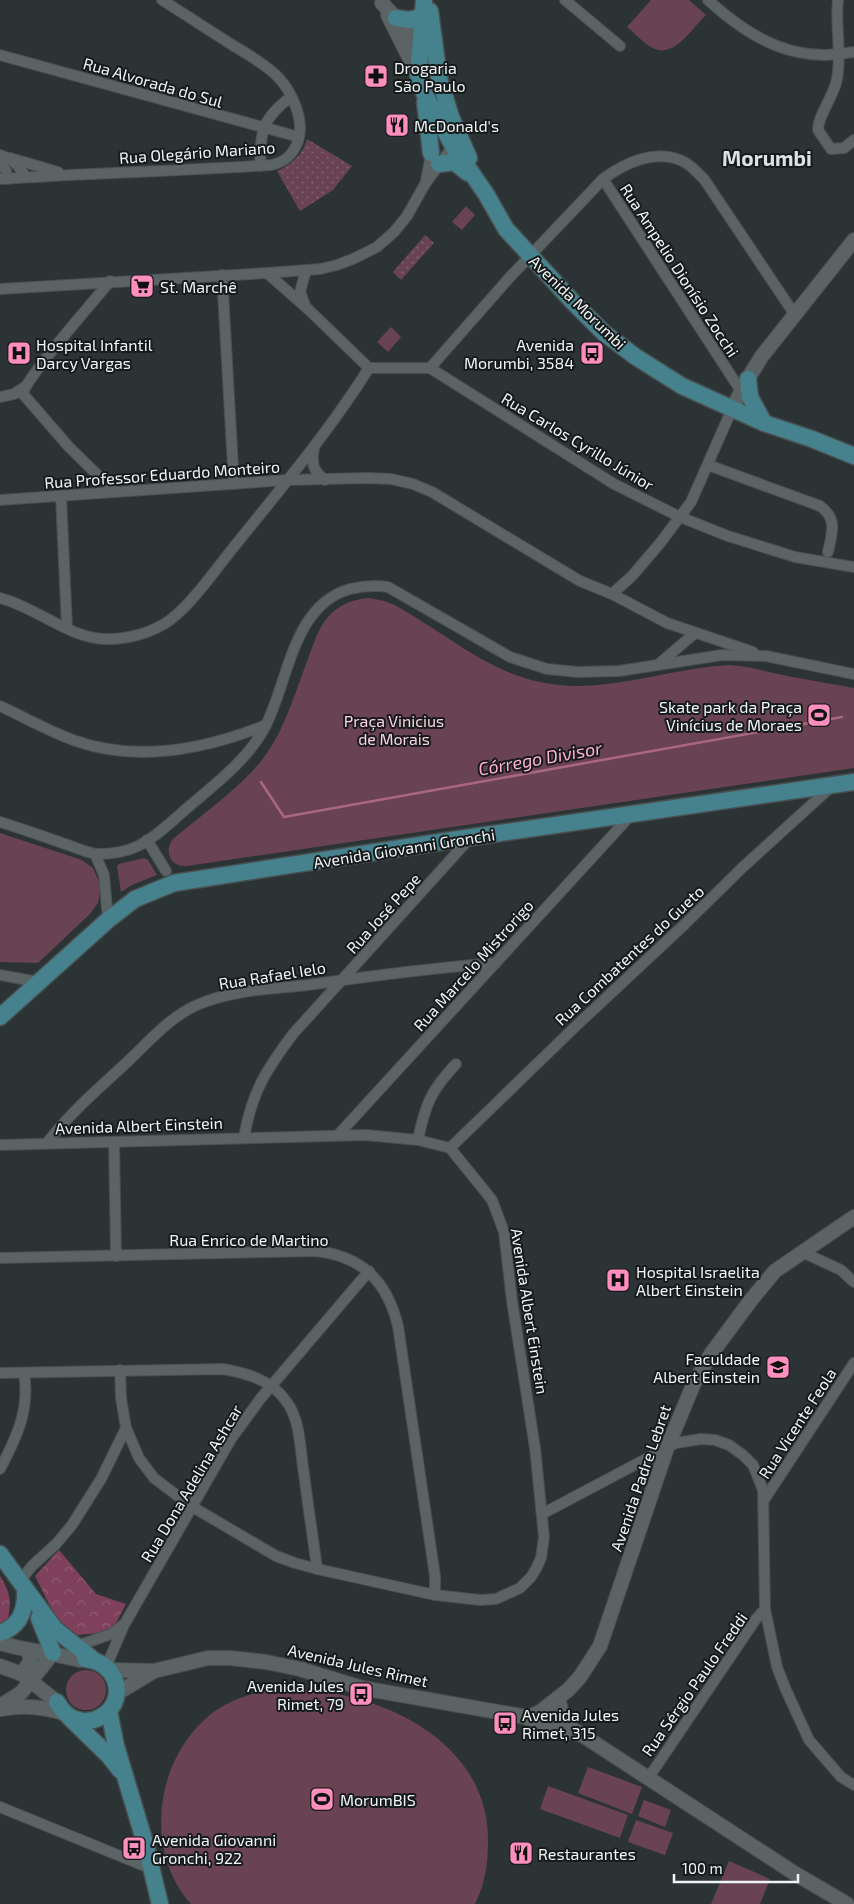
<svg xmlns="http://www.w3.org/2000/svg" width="854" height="1904" viewBox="0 0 854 1904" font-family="'Exo 2',sans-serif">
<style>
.grass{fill:url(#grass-dots)}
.forest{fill:url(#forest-crowns)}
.park{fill:#694352}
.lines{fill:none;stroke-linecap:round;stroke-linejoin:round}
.stream{stroke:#aa6782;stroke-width:2.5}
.street-casing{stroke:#494f50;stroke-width:12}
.secondary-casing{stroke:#494f50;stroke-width:16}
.primary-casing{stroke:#494f50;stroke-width:19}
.street{stroke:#5b6364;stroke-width:10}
.secondary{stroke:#5b6364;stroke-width:14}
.primary{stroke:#45828d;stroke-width:16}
.labels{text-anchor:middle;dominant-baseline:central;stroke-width:4;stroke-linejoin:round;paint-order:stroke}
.poi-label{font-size:16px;fill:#f0f5f6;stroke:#171a1b;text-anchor:start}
.street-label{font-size:16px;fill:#f0f5f6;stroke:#171a1b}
.park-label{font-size:16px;fill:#fcd3e2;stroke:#171a1b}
.water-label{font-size:18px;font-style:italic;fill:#ffb1cf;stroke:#171a1b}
.district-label{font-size:21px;font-weight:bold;fill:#dae3e5;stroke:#171a1b}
</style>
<defs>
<pattern id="grass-dots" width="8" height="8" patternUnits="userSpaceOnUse" patternTransform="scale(1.25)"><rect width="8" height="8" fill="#694352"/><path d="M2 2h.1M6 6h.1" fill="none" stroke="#7f5f6c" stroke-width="1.8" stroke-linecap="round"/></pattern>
<pattern id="forest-crowns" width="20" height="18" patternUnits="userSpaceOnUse" patternTransform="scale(1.25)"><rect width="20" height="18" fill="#7f405b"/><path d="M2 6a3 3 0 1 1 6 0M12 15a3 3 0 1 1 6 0" fill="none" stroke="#915c73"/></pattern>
</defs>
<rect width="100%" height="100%" fill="#2c3335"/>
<g class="grass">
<path d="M307 139 352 166 333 190 300 211 277 171C291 165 303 155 307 139Z"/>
<polygon points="425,235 434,243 401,280 393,272"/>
</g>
<g class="forest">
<polygon points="59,1550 96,1594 126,1604 115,1625 100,1633 77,1635 57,1620 35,1576"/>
<path d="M0 1576C11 1593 11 1601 8 1620L0 1625Z"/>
</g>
<g class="park">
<path d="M651 0H689L706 15C692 28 673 61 651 47 642 42 635 33 627 27Z"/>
<polygon points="466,206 475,215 462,230 452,222"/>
<polygon points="391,327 401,337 388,352 377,342"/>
<path d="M370 598 384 601 395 605C467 646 508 693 598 685 643 681 685 667 730 665L747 667 787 676 854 688V768L187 866C171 867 164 853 172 840 201 815 246 784 267 753 286 726 297 687 309 656 314 643 318 629 327 618 338 605 353 599 370 598Z"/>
<polygon points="0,833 82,860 93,868 98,879 100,893 98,903 90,914 38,963 0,962"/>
<polygon points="144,858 148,860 157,875 132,885 121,892 117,866 119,864"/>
<circle cx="86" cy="1690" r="20"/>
<path d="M274 1689C366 1685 489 1734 488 1841 488 1864 485 1884 475 1904H191C143 1850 155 1759 211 1714 229 1700 252 1693 274 1689Z"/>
<polygon points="588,1767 642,1787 632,1814 578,1793"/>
<polygon points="548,1786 628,1815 620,1838 540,1809"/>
<polygon points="644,1800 671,1810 665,1827 638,1816"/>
<polygon points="636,1820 673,1833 665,1855 628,1842"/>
<polygon points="729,1861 770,1879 760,1904 711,1904"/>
</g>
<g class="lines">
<polyline class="stream" points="261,782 284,817 842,717"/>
<g class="street-casing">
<g id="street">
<polyline points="565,0 620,46"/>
<path d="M708 0C751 39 795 64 854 52"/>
<path d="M838 0C835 26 842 53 837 79 834 96 818 115 818 130L831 149 844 148 854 140"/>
<polyline points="0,55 299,137"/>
<path d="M0 155C12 159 20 165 25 177"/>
<polyline points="10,158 58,172"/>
<polyline points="0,162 6,171 8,179"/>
<path d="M260 166C261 131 261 119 291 97"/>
<path d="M0 179C90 173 180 171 271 165 285 162 293 155 298 141 305 120 292 92 278 77 265 64 249 55 234 46 210 31 186 15 162 0"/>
<path d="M603 179C626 162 659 147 686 163 693 167 698 174 704 179L795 315"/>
<polyline points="426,181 432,149"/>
<polyline points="267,273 309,310 369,368 430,368 614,484 680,517 728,536 795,557 854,567"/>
<polyline points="222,275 234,484"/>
<path d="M110 281C96 299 25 378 23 394L69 447 115 492"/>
<polyline points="0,289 267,273 320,269 337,265 353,259 377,247 394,232 407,216 425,184 456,142"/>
<polyline points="305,305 300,292 306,270"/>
<polyline points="430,368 510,277 603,179 741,391"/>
<polyline points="0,397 14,394 26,386"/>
<path d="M314 449C311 463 313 471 325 480"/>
<path d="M708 465 820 506C838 519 832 533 828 552"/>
<polyline points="61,496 67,628"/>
<polyline points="0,500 287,480 367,478 391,479 413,484 432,492 580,581 612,594 667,623 753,652"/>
<polyline points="612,594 632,576 661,542 691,502 732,409"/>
<path d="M0 598C37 607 70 640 109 639 129 639 154 632 170 620 193 603 218 566 237 543 283 486 330 430 369 368"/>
<polyline points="660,663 695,633"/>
<path d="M0 706C26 718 50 732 76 741 139 763 206 749 266 725"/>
<path d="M0 822C23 829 45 837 68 845 77 848 88 853 97 854 110 854 126 852 138 846 155 838 171 822 186 809 214 785 249 759 266 725 289 679 293 605 350 589 363 586 374 585 388 587L510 657 547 669 578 672 619 671 722 655 766 656 854 674"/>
<polyline points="147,840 166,871"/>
<polyline points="95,854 104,875 108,920"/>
<polyline points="0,975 38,982"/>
<polyline points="338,1135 631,815"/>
<path d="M244 1137C252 1092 266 1070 293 1034L471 837"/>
<path d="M418 1140C425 1105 431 1090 456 1064"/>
<polyline points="114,1142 116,1256"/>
<path d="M47 1143C69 1114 97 1090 124 1065 146 1045 169 1017 197 1005 231 990 271 989 308 985 370 976 433 968 496 963"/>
<polyline points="0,1145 366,1135 418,1140 450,1148 492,1200 504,1232 512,1301 535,1448 544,1537 541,1558 537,1567 531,1577 520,1588 496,1599 480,1600 435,1595 317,1569 295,1563 276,1556 191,1506 154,1478 139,1458 126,1428 121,1398 120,1370"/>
<polyline points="450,1148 577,1025 685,924 743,867 832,786"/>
<polyline points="802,1252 841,1270 854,1282"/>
<path d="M0 1258 316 1251C362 1256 387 1281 398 1326L435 1576V1595"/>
<path d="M0 1373 223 1369C246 1373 272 1380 286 1401 301 1420 300 1451 304 1474 308 1506 313 1537 317 1569"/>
<path d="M0 1469C17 1437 30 1409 24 1373"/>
<polyline points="764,1500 854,1363"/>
<polyline points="542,1514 676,1443 701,1439 715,1440 729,1445 743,1455 753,1465 763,1490 765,1609 777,1667 786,1690 809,1740 841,1777 854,1785"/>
<polyline points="19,1582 32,1566 56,1544 72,1525 101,1479 126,1428"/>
<polyline points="77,1646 111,1634 123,1625"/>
<polyline points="106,1667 124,1625 231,1439 261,1398 369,1271"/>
<polyline points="649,1777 756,1619 765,1609"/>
<polyline points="0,1807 152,1869"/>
</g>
</g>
<g class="secondary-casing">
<g id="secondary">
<polyline points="382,3 420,45 437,75"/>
<polyline points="388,15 418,75"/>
<polyline points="732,409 749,377 762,356 854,240"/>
<path d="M0 1643C26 1651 53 1653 80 1660"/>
<polyline points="0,1666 22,1674 57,1702"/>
<polyline points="109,1670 154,1671 208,1658 230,1658 266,1662 300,1669 362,1688 521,1716 582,1735"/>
<polyline points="22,1674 31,1660 28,1651"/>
<polyline points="116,1694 154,1671"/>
<polyline points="558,1698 561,1710 570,1724"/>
<polyline points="0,1706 21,1693 53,1653"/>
<path d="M1 1709C22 1705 45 1707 65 1714"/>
<polyline points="521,1716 531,1716 540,1712 568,1690 580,1677 600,1646 667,1448 694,1383 711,1354 751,1300 775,1271 854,1217"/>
<polyline points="576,1731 794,1873 847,1904"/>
</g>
</g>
<g class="primary-casing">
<g id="primary">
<polyline points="424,0 418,75 424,93 453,146 486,194 506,229 573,302 604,333 636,357 682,386 764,423 812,439 854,456"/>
<polyline points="430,11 439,78 451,117 469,158"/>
<polyline points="396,18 410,20 423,16"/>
<polyline points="425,102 431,153"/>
<polyline points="439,164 454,162 468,173"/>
<polyline points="748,379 750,397 764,423"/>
<polyline points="0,1017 108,920 135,899 174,883 472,837 854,782"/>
<polyline points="0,1554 55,1629 95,1661"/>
<polyline points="39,1618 53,1653"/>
<path d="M0 1633C21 1626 26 1609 25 1589"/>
<path d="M57 1702C80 1744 135 1708 111 1673 105 1664 95 1660 85 1659"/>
<polyline points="109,1711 116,1746 146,1846 160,1904"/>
<polyline points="69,1717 109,1756 120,1770"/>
</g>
</g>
<use href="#street" class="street"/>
<use href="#secondary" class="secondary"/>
<use href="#primary" class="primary"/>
</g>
<defs>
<g id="pharmacy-square" transform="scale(1.25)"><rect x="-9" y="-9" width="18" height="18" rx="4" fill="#fe8ebd" stroke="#171a1b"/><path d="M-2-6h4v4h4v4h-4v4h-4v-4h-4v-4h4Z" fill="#111"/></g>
<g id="restaurant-square" transform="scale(1.25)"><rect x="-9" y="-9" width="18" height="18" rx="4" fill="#fe8ebd" stroke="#171a1b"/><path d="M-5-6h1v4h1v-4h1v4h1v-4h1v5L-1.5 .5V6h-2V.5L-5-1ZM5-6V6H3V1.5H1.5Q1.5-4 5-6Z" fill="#111"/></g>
<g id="supermarket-square" transform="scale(1.25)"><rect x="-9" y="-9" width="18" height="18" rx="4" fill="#fe8ebd" stroke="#171a1b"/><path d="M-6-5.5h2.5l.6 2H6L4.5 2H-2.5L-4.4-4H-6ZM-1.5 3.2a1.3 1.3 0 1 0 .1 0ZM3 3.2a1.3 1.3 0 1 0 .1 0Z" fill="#111"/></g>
<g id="hospital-square" transform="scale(1.25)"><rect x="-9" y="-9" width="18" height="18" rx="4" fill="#fe8ebd" stroke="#171a1b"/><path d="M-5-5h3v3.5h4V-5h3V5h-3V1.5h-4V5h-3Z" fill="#111"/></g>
<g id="bus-square" transform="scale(1.25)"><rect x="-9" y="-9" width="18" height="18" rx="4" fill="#fe8ebd" stroke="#171a1b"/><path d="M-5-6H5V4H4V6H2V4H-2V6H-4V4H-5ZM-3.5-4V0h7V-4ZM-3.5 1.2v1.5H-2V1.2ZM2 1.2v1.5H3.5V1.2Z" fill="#111"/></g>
<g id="stadium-square" transform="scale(1.25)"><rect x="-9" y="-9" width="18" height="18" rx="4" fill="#fe8ebd" stroke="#171a1b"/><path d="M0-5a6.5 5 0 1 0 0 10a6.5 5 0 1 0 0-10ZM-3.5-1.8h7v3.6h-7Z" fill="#111"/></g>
<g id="university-square" transform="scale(1.25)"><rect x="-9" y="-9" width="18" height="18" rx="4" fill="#fe8ebd" stroke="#171a1b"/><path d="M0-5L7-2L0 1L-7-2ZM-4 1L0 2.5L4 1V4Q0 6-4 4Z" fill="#111"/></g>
</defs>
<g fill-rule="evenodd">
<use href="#pharmacy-square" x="376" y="76"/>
<use href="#restaurant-square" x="397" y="125"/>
<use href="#supermarket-square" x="142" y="286"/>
<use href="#hospital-square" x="19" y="353"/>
<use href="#bus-square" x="592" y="353"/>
<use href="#stadium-square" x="819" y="715"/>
<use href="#hospital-square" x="618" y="1280"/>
<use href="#university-square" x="778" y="1367"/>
<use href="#bus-square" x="361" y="1694"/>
<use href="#bus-square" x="505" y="1723"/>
<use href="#stadium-square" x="322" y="1799"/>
<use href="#bus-square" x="134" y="1848"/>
<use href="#restaurant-square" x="521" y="1853"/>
</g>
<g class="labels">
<g class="poi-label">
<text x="394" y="67">Drogaria<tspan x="394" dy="18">São Paulo</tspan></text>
<text x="414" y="125">McDonald's</text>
<text x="160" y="286">St. Marchê</text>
<text x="36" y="344">Hospital Infantil<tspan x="36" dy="18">Darcy Vargas</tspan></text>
<text x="574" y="344" text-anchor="end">Avenida<tspan x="574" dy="18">Morumbi, 3584</tspan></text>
<text x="802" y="706" text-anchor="end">Skate park da Praça<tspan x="802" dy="18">Vinícius de Moraes</tspan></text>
<text x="636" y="1271">Hospital Israelita<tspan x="636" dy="18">Albert Einstein</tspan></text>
<text x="760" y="1358" text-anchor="end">Faculdade<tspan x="760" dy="18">Albert Einstein</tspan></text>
<text x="344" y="1685" text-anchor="end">Avenida Jules<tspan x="344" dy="18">Rimet, 79</tspan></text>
<text x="522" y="1714">Avenida Jules<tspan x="522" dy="18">Rimet, 315</tspan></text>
<text x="340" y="1799">MorumBIS</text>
<text x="152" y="1839">Avenida Giovanni<tspan x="152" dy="18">Gronchi, 922</tspan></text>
<text x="538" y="1853">Restaurantes</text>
</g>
<g class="street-label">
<text transform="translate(153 82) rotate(16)">Rua Alvorada do Sul</text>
<text transform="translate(197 152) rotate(-4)">Rua Olegário Mariano</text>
<text transform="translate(680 270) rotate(57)">Rua Ampelio Dionísio Zocchi</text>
<text transform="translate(578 302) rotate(44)">Avenida Morumbi</text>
<text transform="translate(578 441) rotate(31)">Rua Carlos Cyrillo Júnior</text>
<text transform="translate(162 474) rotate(-4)">Rua Professor Eduardo Monteiro</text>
<text transform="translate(404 848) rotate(-9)">Avenida Giovanni Gronchi</text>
<text transform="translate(383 913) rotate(-48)">Rua José Pepe</text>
<text transform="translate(629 955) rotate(-43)">Rua Combatentes do Gueto</text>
<text transform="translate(473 965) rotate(-48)">Rua Marcelo Mistrorigo</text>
<text transform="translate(272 975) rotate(-9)">Rua Rafael Ielo</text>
<text transform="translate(139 1125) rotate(-2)">Avenida Albert Einstein</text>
<text x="249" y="1239">Rua Enrico de Martino</text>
<text transform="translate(530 1311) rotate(81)">Avenida Albert Einstein</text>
<text transform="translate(797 1423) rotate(-57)">Rua Vicente Feola</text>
<text transform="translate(640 1478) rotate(-71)">Avenida Padre Lebret</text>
<text transform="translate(191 1483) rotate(-59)">Rua Dona Adelina Ashcar</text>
<text transform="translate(358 1665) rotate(13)">Avenida Jules Rimet</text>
<text transform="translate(694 1684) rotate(-55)">Rua Sérgio Paulo Freddi</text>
</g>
<g class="park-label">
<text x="394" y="720">Praça Vinicius<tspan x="394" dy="18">de Morais</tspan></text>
</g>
<g class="water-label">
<text transform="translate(540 758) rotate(-10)">Córrego Divisor</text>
</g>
<g class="district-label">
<text x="767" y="157">Morumbi</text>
</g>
</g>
<path d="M674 1874v8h124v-8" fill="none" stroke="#f0f5f6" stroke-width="2.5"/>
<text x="682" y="1874" font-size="15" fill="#f0f5f6" stroke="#171a1b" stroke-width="4" paint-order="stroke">100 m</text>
</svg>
